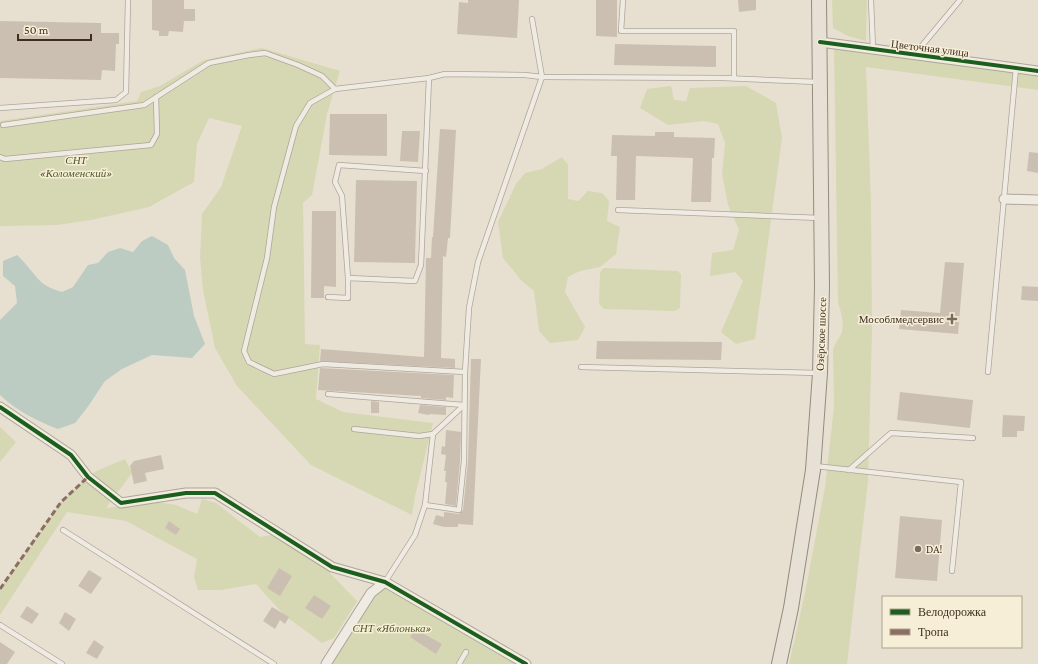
<svg xmlns="http://www.w3.org/2000/svg" width="1038" height="664" viewBox="0 0 1038 664" font-family="'Crimson Pro',serif">
<style>
.green{fill:#d6d7b3}
.water{fill:#bcccc2}
.building{fill:#cbbfb2}
.lines{fill:none;stroke-linecap:round;stroke-linejoin:round}
.service-casing{stroke:#ada599;stroke-width:6}
.minor-casing{stroke:#ada599;stroke-width:11}
.primary-casing{stroke:#928b80;stroke-width:16}
.service{stroke:#efebe3;stroke-width:4.5}
.minor{stroke:#efebe3;stroke-width:9}
.primary{stroke:#e6e1d4;stroke-width:14}
.quiet{stroke:#8d6e63;stroke-width:3;stroke-dasharray:6 3;stroke-linecap:butt}
.cycleway-casing{stroke:#f7eed8;stroke-width:6}
.cycleway{stroke:#1b5e20;stroke-width:4}
.poi-dot{fill:#786c5e;stroke:#f7eed8;stroke-width:1.5}
.labels{text-anchor:middle;dominant-baseline:central;stroke-width:3;stroke-linejoin:round;paint-order:stroke}
.street-label{font-size:11px;fill:#3d2e20;stroke:#f7eed8}
.park-label{font-size:11px;font-style:italic;fill:#4d5a26;stroke:#f7eed8}
.poi-label{font-size:11px;fill:#3d2e20;stroke:#f7eed8;text-anchor:end}
</style>
<rect width="100%" height="100%" fill="#e7e0d1"/>
<g class="green">
<polygon points="832,0 867,0 866,41 848,36 833,28"/>
<polygon points="262,48 340,71 327,114 312,195 303,203 305,344 320,345 316,399 343,412 433,423 415,496 412,515 311,465 237,386 215,348 203,290 200,258 202,214 221,187 242,126 209,118 197,144 194,182 149,207 91,220 57,225 0,226 0,121 137,101 141,92 160,86 204,60"/>
<path d="M834 48 1038 75V90L866 67 871 203 872 333 868 481 847 664H789L805 593 825 487 834 407 833 349C835 343 840 337 842 332 844 323 841 311 838 303Z"/>
<polygon points="671,86 674,100 686,101 690,88 746,86 776,103 782,138 755,339 736,344 721,332 743,281 735,272 710,276 712,253 733,250 739,230 728,205 722,174 725,143 718,124 703,121 668,125 640,108 647,89"/>
<polygon points="562,157 568,165 568,199 578,201 588,191 602,193 609,201 607,221 620,227 616,254 600,267 580,271 568,277 565,292 585,327 578,340 550,343 539,331 534,291 522,281 503,258 498,222 516,184 525,173 542,169"/>
<polygon points="605,268 677,271 681,274 680,308 675,311 604,309 599,304 600,273 602,269"/>
<polygon points="0,427 16,442 0,462"/>
<polygon points="125,459 132,473 106,508 157,502 176,505 197,514 202,499 216,503 260,537 272,535 324,567 357,601 334,638 322,643 284,615 256,584 221,590 198,590 194,577 197,559 126,521 67,512 0,615 0,589 61,502 82,482 96,471"/>
<polygon points="385,582 526,664 326,664"/>
</g>
<path class="water" d="M152 236 168 245 174 258 185 270 194 316 205 344 192 358 152 355 122 369 105 381 87 408 75 423 58 429C37 421 17 411 0 395V320L17 303 15 286 3 276V261L17 255C26 263 33 274 41 282 47 287 55 290 62 292L73 287 88 265 98 263 108 252 120 248 133 252 142 241Z"/>
<g class="building">
<polygon points="152,0 184,0 184,9 195,9 195,21 184,21 183,32 169,31 168,36 159,36 159,31 152,30"/>
<polygon points="468,0 519,0 517,38 457,34 459,2 468,3"/>
<polygon points="596,0 617,0 617,37 596,36"/>
<polygon points="738,0 756,0 756,10 739,12"/>
<polygon points="0,21 101,23 101,33 119,33 119,44 116,44 115,71 102,70 101,80 0,78"/>
<polygon points="615,44 716,46 716,67 614,65"/>
<polygon points="330,114 387,114 387,156 329,155"/>
<polygon points="440,129 456,130 450,238 448,238 446,257 443,256 441,358 455,359 455,368 320,361 321,349 424,357 426,258 431,258 432,237 433,237"/>
<polygon points="402,131 420,131 418,162 400,161"/>
<polygon points="655,132 674,132 674,137 715,138 714,158 712,158 711,202 691,202 693,158 636,156 635,200 616,200 617,156 611,156 612,135 655,136"/>
<polygon points="1029,152 1038,153 1038,173 1027,171"/>
<polygon points="356,180 417,181 415,263 354,262"/>
<polygon points="312,211 336,211 336,287 324,286 324,298 311,298"/>
<polygon points="945,262 964,263 958,334 899,329 901,310 940,313"/>
<polygon points="1022,286 1038,287 1038,301 1021,300"/>
<polygon points="597,341 722,342 721,360 596,359"/>
<polygon points="471,359 481,359 473,525 458,524 458,527 444,527 433,524 436,515 444,517 444,512 459,514 463,510 468,461"/>
<polygon points="320,368 454,375 453,398 446,397 446,400 421,398 421,396 318,390"/>
<polygon points="900,392 973,400 970,428 897,420"/>
<polygon points="371,401 379,402 379,413 371,413"/>
<polygon points="420,405 446,407 446,415 429,414 429,415 418,413"/>
<polygon points="1003,415 1025,416 1024,431 1017,431 1017,437 1002,437"/>
<polygon points="446,430 461,432 460,461 456,506 445,504 447,482 445,482 446,471 444,471 446,455 441,454 442,446 445,447"/>
<polygon points="161,455 164,469 145,473 147,481 134,484 130,466 134,461"/>
<polygon points="900,516 942,520 937,581 895,578"/>
<polygon points="169,521 180,529 176,535 165,528"/>
<polygon points="279,568 292,576 280,596 267,588"/>
<polygon points="89,570 102,578 91,594 78,586"/>
<polygon points="314,595 331,606 322,619 305,608"/>
<polygon points="27,606 39,614 32,624 20,617"/>
<polygon points="272,607 289,617 285,624 280,620 275,629 263,621"/>
<polygon points="65,612 76,619 69,631 59,623"/>
<polygon points="417,627 425,632 424,634 442,644 436,654 410,637"/>
<polygon points="94,640 104,647 97,659 86,653"/>
<polygon points="0,642 15,652 7,664 0,664"/>
</g>
<g class="lines">
<g class="service-casing">
<g id="service">
<polyline points="623,0 621,31 734,31 734,78"/>
<polyline points="871,0 873,49"/>
<polyline points="915,54 960,0"/>
<polyline points="429,78 335,89 310,103 296,126 274,207 267,258 244,351 249,362 274,374 323,364 465,372"/>
<polyline points="0,108 116,100 126,92 128,0"/>
<polyline points="3,125 144,105 209,63 249,55 265,53 298,65 322,76 335,89"/>
<polyline points="0,157 5,159 151,145 157,134 156,97"/>
<polyline points="618,210 820,218"/>
<polyline points="348,278 342,196 335,182 339,165 426,171"/>
<polyline points="328,297 348,298 348,278 415,281 421,265 429,78 445,74 525,75 542,77 723,78 818,82"/>
<polyline points="581,367 818,373"/>
<polyline points="988,372 1016,68"/>
<polyline points="328,394 464,405"/>
<polyline points="354,429 419,436 433,434"/>
<polyline points="815,466 961,482 952,571"/>
<polyline points="849,470 891,433 973,438"/>
<polyline points="425,505 459,510 464,461 465,372 469,308 478,262 542,77 532,19"/>
<polyline points="63,530 274,664"/>
<polyline points="385,582 415,535 425,505 433,434 464,405"/>
<polyline points="0,625 62,664"/>
<polyline points="459,664 466,652"/>
</g>
</g>
<g class="minor-casing">
<g id="minor">
<polyline points="820,42 1038,71"/>
<polyline points="1004,199 1038,200"/>
<polyline points="0,407 71,455 88,477 121,503 186,493 215,493 332,567 385,582 526,664"/>
<polyline points="326,664 371,593 385,582"/>
</g>
</g>
<g class="primary-casing">
<polyline id="primary" points="779,664 791,608 813,470 820,373 822,287 819,0"/>
</g>
<use href="#service" class="service"/>
<use href="#minor" class="minor"/>
<use href="#primary" class="primary"/>
<polyline class="quiet" points="0,589 61,502 88,477"/>
<g class="cycleway-casing">
<g id="cycleway">
<polyline points="820,42 1038,71"/>
<polyline points="0,407 71,455 88,477 121,503 186,493 215,493 332,567 385,582 526,664"/>
</g>
</g>
<use href="#cycleway" class="cycleway"/>
</g>
<g class="poi-dot">
<path d="M950 313h4v4h4v4h-4v4h-4v-4h-4v-4h4z"/>
<circle cx="918" cy="549" r="4"/>
</g>
<g class="labels">
<g class="street-label">
<text transform="translate(930 48) rotate(7)">Цветочная улица</text>
<text transform="translate(821 334) rotate(-88)">Озёрское шоссе</text>
</g>
<g class="park-label">
<text x="76" y="160">СНТ<tspan x="76" dy="13">«Коломенский»</tspan></text>
<text x="392" y="628">СНТ «Яблонька»</text>
</g>
<g class="poi-label">
<text x="944" y="319">Мособлмедсервис</text>
<text x="926" y="549" text-anchor="start">DA!</text>
</g>
</g>
<rect x="882" y="596" width="140" height="52" fill="#f7eed8" stroke="#ada18e"/>
<rect x="890" y="609" width="20" height="6" fill="#1b5e20" stroke="#ada18e"/>
<text x="918" y="616" font-size="12" fill="#3d2e20">Велодорожка</text>
<rect x="890" y="629" width="20" height="6" fill="#8d6e63" stroke="#ada18e"/>
<text x="918" y="636" font-size="12" fill="#3d2e20">Тропа</text>
<path d="M18 34v6h73v-6" fill="none" stroke="#3d2e20" stroke-width="2"/>
<text x="24" y="34" font-size="12" fill="#3d2e20" stroke="#f7eed8" stroke-width="3" paint-order="stroke">50 m</text>
</svg>
